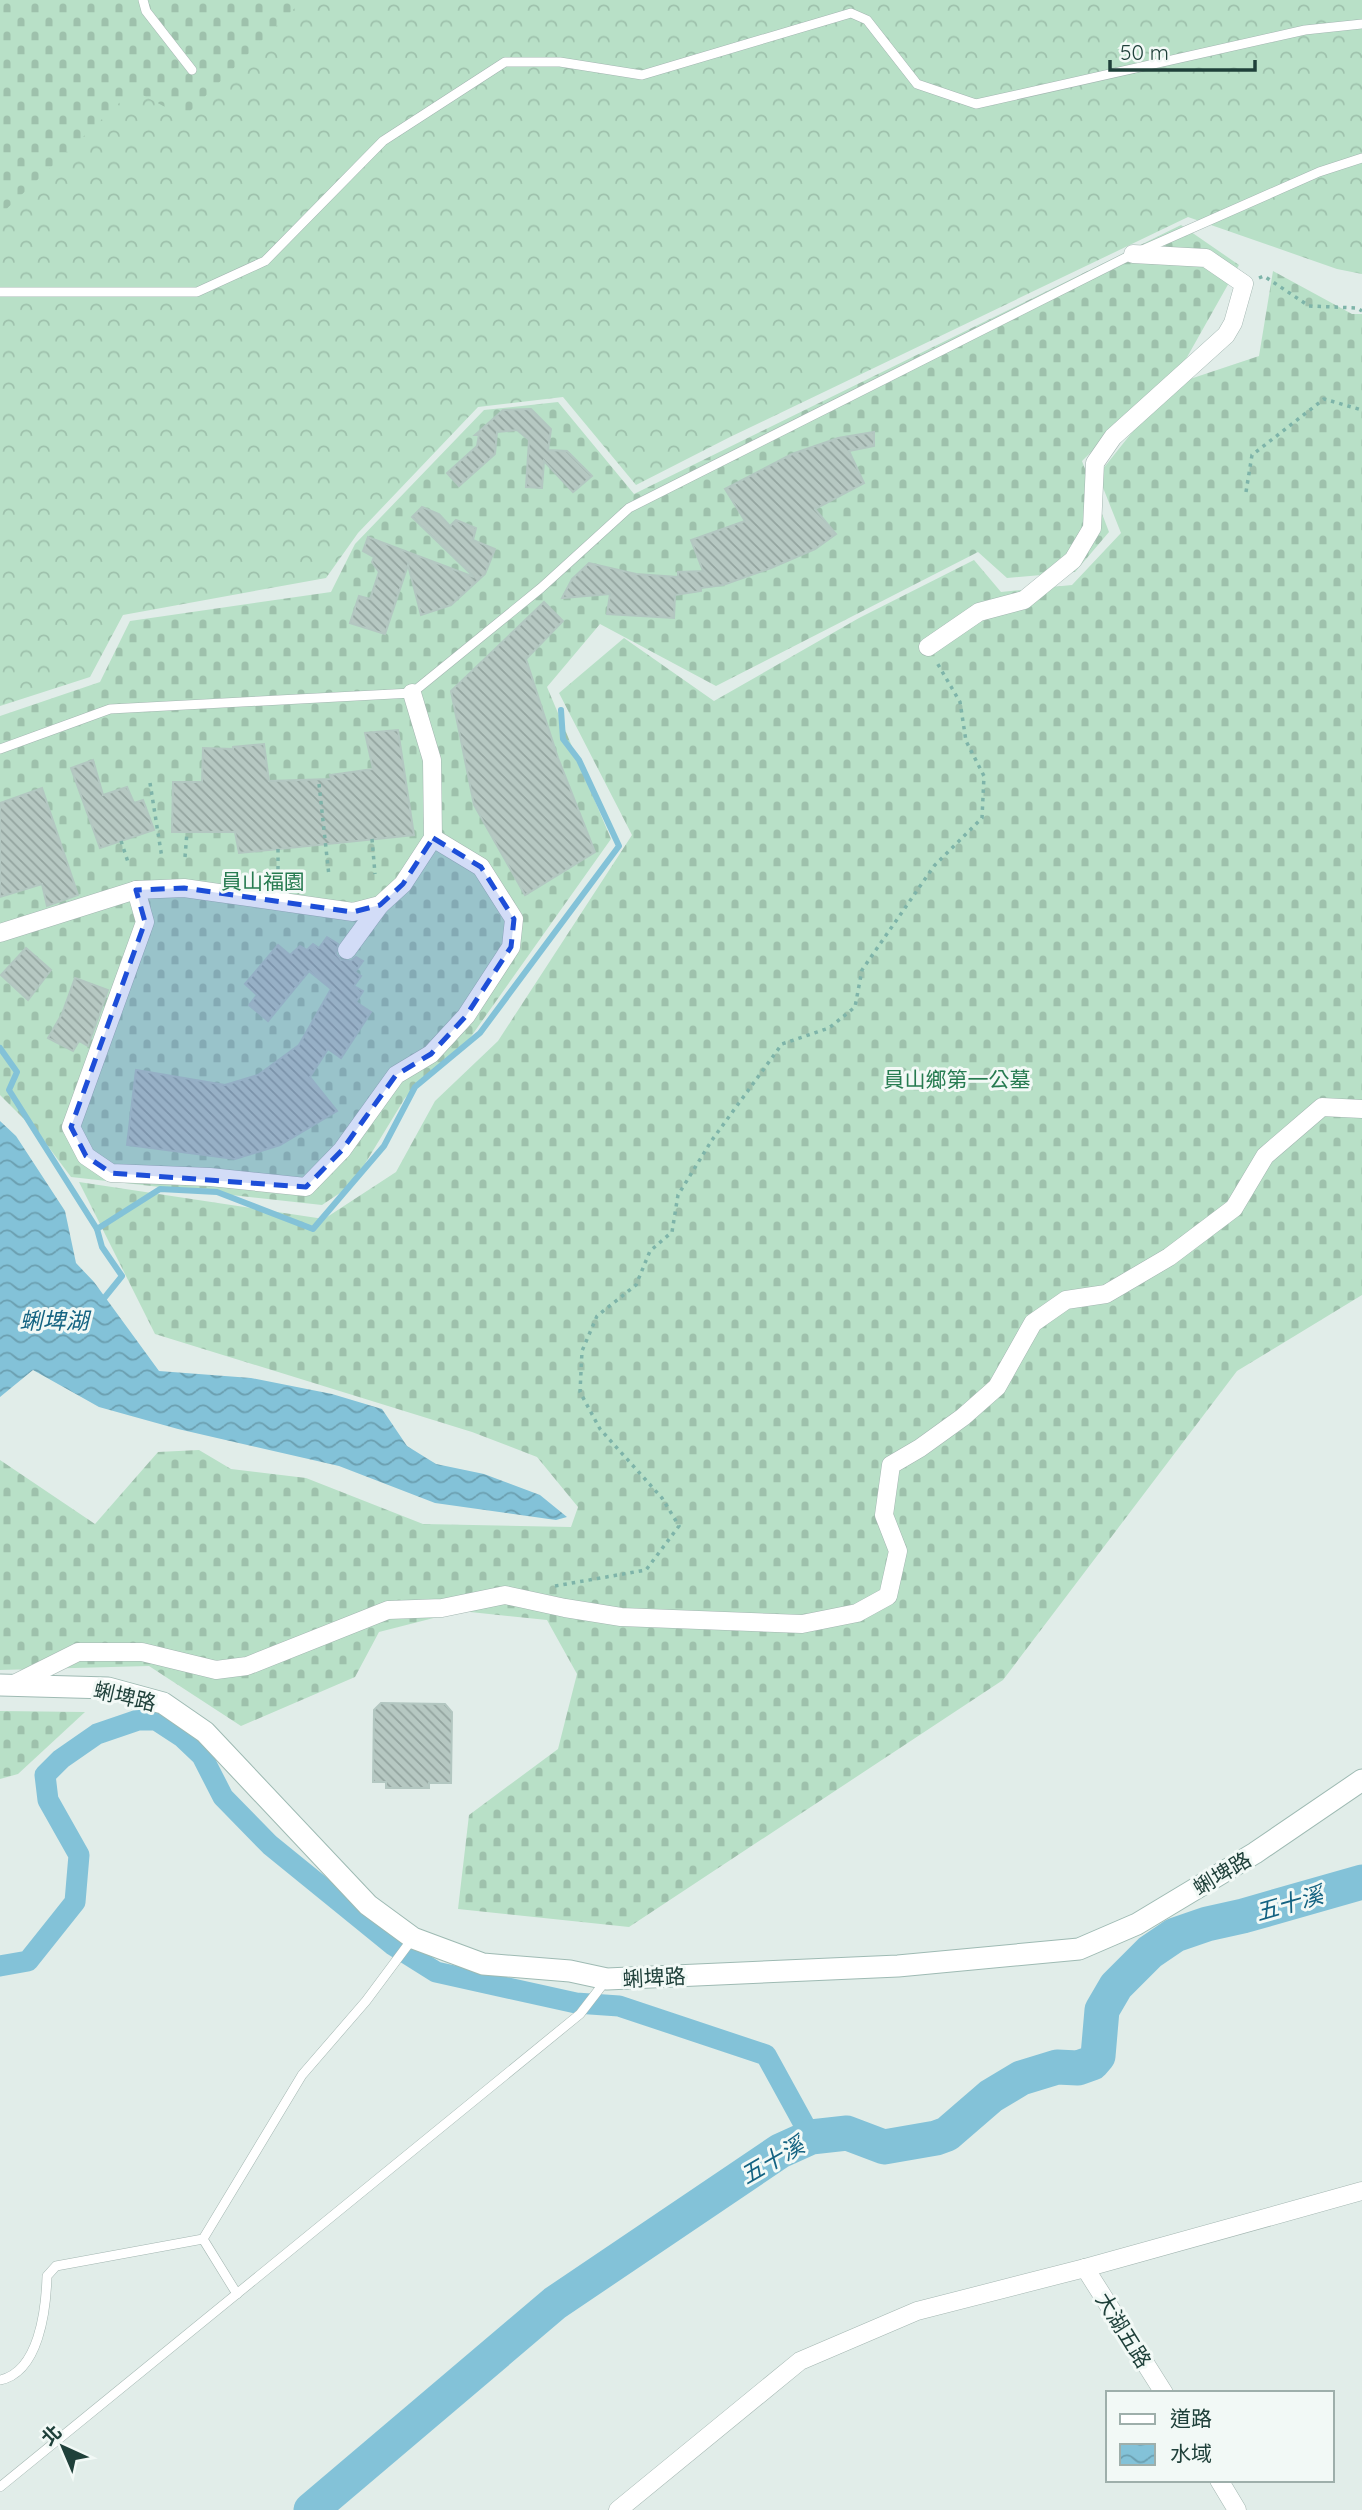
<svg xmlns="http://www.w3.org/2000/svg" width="1362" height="2510" viewBox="0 0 1362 2510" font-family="Quicksand,'Noto Sans TC',sans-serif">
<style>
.forest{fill:url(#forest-crowns)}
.cemetery{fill:url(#cemetery-stones)}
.water{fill:url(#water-waves)}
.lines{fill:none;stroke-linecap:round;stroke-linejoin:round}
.stream{stroke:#83c2d8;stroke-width:6}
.canal{stroke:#83c2d8;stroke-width:21}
.river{stroke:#83c2d8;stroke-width:35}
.building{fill:url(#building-back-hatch);stroke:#b3c7c1;stroke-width:2}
.lane-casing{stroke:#a3b6b1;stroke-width:10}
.street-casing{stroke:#a3b6b1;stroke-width:19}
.secondary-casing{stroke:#9ebab3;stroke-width:23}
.path{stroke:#7eb4a9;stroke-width:3.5;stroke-dasharray:3.5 5;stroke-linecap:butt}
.lane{stroke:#fff;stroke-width:9}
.street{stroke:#fff;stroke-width:18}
.secondary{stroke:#fff;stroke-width:21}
.marked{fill:#1d4ed8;fill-opacity:0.2;stroke:#1d4ed8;stroke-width:5;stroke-dasharray:14 9;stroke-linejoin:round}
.labels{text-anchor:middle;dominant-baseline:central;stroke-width:6;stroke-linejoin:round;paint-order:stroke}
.park-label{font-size:21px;fill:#267b50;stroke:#f2f9f6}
.street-label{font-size:21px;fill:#1f403a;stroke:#f2f9f6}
.water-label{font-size:23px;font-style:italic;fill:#146382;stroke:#f2f9f6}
</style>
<defs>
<pattern id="forest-crowns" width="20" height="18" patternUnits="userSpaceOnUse" patternTransform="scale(1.75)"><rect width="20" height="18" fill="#b8e0c7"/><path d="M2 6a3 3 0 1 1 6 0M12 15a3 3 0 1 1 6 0" fill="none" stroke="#9ec1ac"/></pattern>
<pattern id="cemetery-stones" width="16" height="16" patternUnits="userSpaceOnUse" patternTransform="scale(1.75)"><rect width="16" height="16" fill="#b8e0c7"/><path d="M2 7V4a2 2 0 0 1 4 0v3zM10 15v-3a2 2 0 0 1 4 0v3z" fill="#9ec1ac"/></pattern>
<pattern id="water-waves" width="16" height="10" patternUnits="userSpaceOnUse" patternTransform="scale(1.75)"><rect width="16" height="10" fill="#83c2d8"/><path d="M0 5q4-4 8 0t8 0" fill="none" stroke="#6b9fb0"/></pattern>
<pattern id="building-back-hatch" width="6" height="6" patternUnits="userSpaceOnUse" patternTransform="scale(1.75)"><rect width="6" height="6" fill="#b6c8c2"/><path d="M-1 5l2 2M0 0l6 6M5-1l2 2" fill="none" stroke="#93a49f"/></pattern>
</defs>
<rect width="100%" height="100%" fill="#e1ede9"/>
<polygon class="forest" points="0,0 1362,0 1362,274 1337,269 1188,217 730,437 636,485 563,397 478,407 358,533 326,578 123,615 90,677 0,706"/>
<g class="cemetery">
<polygon points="0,0 303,0 184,117 133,90 0,215"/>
<polygon points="1181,225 1239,265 1186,359 1082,461 1109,532 1075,572 1007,578 978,552 716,686 600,624 547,687 611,839 470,1038 405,1098 352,1185 322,1205 71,1177 38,1133 0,1095 0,716 100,682 130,621 331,592 355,544 484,410 558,402 634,494"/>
<polygon points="1273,271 1352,314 1362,314 1362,1295 1237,1371 1003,1680 629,1927 458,1909 469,1815 558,1749 577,1674 547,1620 461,1611 379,1632 355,1677 241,1726 149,1666 0,1670 0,1460 95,1524 158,1452 199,1450 231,1469 306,1478 423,1524 571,1527 578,1507 537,1457 472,1432 155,1334 79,1182 324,1219 396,1172 435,1101 498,1041 632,835 559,693 624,638 714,701 859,618 974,560 1001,592 1072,585 1121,533 1098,475 1169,386 1259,356"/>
<polygon points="0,1711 85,1712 18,1774 0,1779"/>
</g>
<polygon class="water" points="0,1121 16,1136 65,1211 76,1263 94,1282 159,1371 251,1378 332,1394 382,1409 407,1446 436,1464 484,1474 540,1495 567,1517 556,1520 435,1503 339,1466 178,1429 99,1407 33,1370 0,1397"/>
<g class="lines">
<g class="stream">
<polyline points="0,1048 17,1072 9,1090 97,1229 102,1247 122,1276 101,1302"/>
<polyline points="97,1229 160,1189 217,1192 313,1229 384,1146 415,1087 480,1033 619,846 579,760 563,739 561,710"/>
</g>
<polyline class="canal" points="0,1966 28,1961 75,1902 79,1855 48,1800 45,1775 61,1759 97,1734 138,1720 156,1720 182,1737 202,1756 223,1797 270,1845 393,1945 436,1972 576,2003 619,2006 766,2055 811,2137"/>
<polyline class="river" points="311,2510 555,2303 780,2151 811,2137 847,2133 884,2147 936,2138 947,2134 991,2096 1021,2078 1057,2067 1078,2068 1092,2063 1098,2056 1102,2010 1116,1986 1150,1952 1175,1935 1207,1924 1243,1916 1362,1882"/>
</g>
<g class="building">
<polygon points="531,409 551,429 548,450 567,451 592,476 573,492 544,461 542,488 526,487 529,440 517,430 497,432 495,454 459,486 447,473 477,446 479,435 475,435 503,410"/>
<polygon points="874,432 874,446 849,451 864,483 815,509 836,534 815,549 771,568 723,585 701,588 701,591 675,595 674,618 607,614 610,594 562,598 572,579 589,563 636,574 678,577 678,572 703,571 691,540 745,521 725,489 792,454 838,438"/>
<polygon points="422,507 439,514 450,526 456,520 476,528 473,540 495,549 485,574 451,605 421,615 408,565 385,634 350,623 359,596 370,599 379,572 372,562 374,557 363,551 368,537 474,577 412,517"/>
<polygon points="544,602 563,621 526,659 558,758 595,852 525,895 474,805 451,691"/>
<polygon points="398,730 414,835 239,853 235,832 172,832 173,782 202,782 203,748 233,749 233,747 264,744 269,781 331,779 330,775 373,769 365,733"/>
<polygon points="93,760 103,795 127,787 134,803 143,800 154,830 100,848 71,768"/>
<polygon points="42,788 78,895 47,906 42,884 0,897 0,803"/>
<polygon points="327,937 338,944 336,954 341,960 351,961 356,957 363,961 355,972 361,976 354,986 363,991 356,1002 371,1012 341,1058 328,1049 310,1077 337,1111 280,1145 235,1159 127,1145 136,1070 225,1085 258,1075 299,1045 331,989 309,971 268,1021 249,1005 257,995 245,984 278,945 290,955 300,946 307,950 313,944 319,948"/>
<polygon points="26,948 51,970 28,1000 1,975"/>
<polygon points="75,978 108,990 89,1043 88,1046 79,1041 73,1051 48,1038 62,1014"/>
<polygon points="381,1703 445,1704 452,1712 451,1783 429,1783 429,1788 386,1788 386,1782 373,1782 374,1710"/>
</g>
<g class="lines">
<g class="lane-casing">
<g id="lane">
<polyline points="143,0 146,11 192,70"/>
<polyline points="0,292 197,292 265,261 383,141 505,62 560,62 642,75 851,13 867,20 917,84 976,104 1305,30 1362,24"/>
<polyline points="0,749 110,709 412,693 541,588 629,508 1133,254 1319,172 1362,158"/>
<polyline points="203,2239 237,2294"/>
<path d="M0 2380C39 2372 46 2310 47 2276L56 2266 203 2239 302 2075 366 2001 413 1938"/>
<polyline points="0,2487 580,2014 607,1979"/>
</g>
</g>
<g class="street-casing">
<g id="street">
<polyline points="928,647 979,612 1024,600 1073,560 1092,528 1095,463 1113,437 1226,335 1233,323 1244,284 1206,258 1133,254"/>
<polyline points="136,890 145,922 71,1127 86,1156 111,1173 210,1177 306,1187 342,1150 396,1075 431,1054 466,1016 511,947 514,919 481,867 433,838"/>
<polyline points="0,933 136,890 184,888 353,912 380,905 403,884 433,838 432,760 412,693"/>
<polyline points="347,950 380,905"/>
<polyline points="12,1685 78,1652 142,1652 216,1670 247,1666 388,1610 442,1608 505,1595 565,1608 621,1617 802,1624 857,1613 888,1596 898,1551 884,1515 891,1465 920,1448 963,1417 997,1387 1033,1323 1066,1300 1106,1294 1169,1257 1234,1208 1265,1156 1322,1107 1362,1109"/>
<polyline points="1085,2268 1164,2393"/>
<polyline points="1219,2480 1237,2510"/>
<polyline points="618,2510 800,2361 917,2311 1085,2268 1362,2191"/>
</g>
</g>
<g class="secondary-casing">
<polyline id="secondary" points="0,1685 108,1688 163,1703 205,1732 368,1905 413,1938 483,1964 570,1971 607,1979 898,1966 1079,1949 1137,1924 1255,1853 1362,1780"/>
</g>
<g class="path">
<polyline points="1259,278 1264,276 1309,306 1357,308 1362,311"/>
<polyline points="1246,492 1252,455 1324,399 1362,410"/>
<polyline points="150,783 162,858"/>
<polyline points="319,784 329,876"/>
<polyline points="372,839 375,874"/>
<polyline points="121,841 129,865"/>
<polyline points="278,849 278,874"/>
<polyline points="185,857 187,832"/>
<polyline points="555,1586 646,1570 679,1526 662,1498 600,1429 580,1392 582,1351 597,1316 636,1285 650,1251 672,1232 678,1195 712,1140 782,1044 829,1028 855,1007 862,970 934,866 982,818 984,776 966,741 960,702 936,661"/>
</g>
<use href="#lane" class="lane"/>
<use href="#street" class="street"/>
<use href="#secondary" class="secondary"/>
</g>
<path class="marked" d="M433 838 481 867 514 919 511 947 466 1016 431 1054 396 1075 342 1150 306 1187 111 1173 86 1156 71 1127 145 922 136 890 184 888 353 912 380 905 403 884Z"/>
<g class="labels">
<g class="park-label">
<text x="263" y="881">員山福園</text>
<text x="957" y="1079">員山鄉第一公墓</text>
</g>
<g class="street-label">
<text transform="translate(125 1696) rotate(13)">蜊埤路</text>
<text transform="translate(1222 1873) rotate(-31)">蜊埤路</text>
<text transform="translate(654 1977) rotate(-3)">蜊埤路</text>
<text transform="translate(1124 2330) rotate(58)">大湖五路</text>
</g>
<g class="water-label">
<text x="54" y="1320">蜊埤湖</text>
<text transform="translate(1289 1903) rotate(-16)">五十溪</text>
<text transform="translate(772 2160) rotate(-30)">五十溪</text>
</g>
</g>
<rect x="1106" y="2391" width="228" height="91" fill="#f2f9f6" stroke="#9eafab" stroke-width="2"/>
<rect x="1120" y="2414" width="35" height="10" fill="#ffffff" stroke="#9eafab" stroke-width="2"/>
<text x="1170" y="2426" font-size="21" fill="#1f403a">道路</text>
<rect x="1120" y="2444" width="35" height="21" fill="url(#water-waves)" stroke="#9eafab" stroke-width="2"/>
<text x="1170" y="2461" font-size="21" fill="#1f403a">水域</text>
<g transform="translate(63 2447) rotate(316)" stroke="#f2f9f6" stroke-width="5" paint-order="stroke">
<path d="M0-5L12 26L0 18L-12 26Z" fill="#1f403a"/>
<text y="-10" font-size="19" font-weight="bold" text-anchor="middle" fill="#1f403a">北</text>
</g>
<path d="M1110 60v10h145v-10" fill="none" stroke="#1f403a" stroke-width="3.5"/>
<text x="1120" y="60" font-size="21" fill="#1f403a" stroke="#f2f9f6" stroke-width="5" paint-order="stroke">50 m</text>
</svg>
